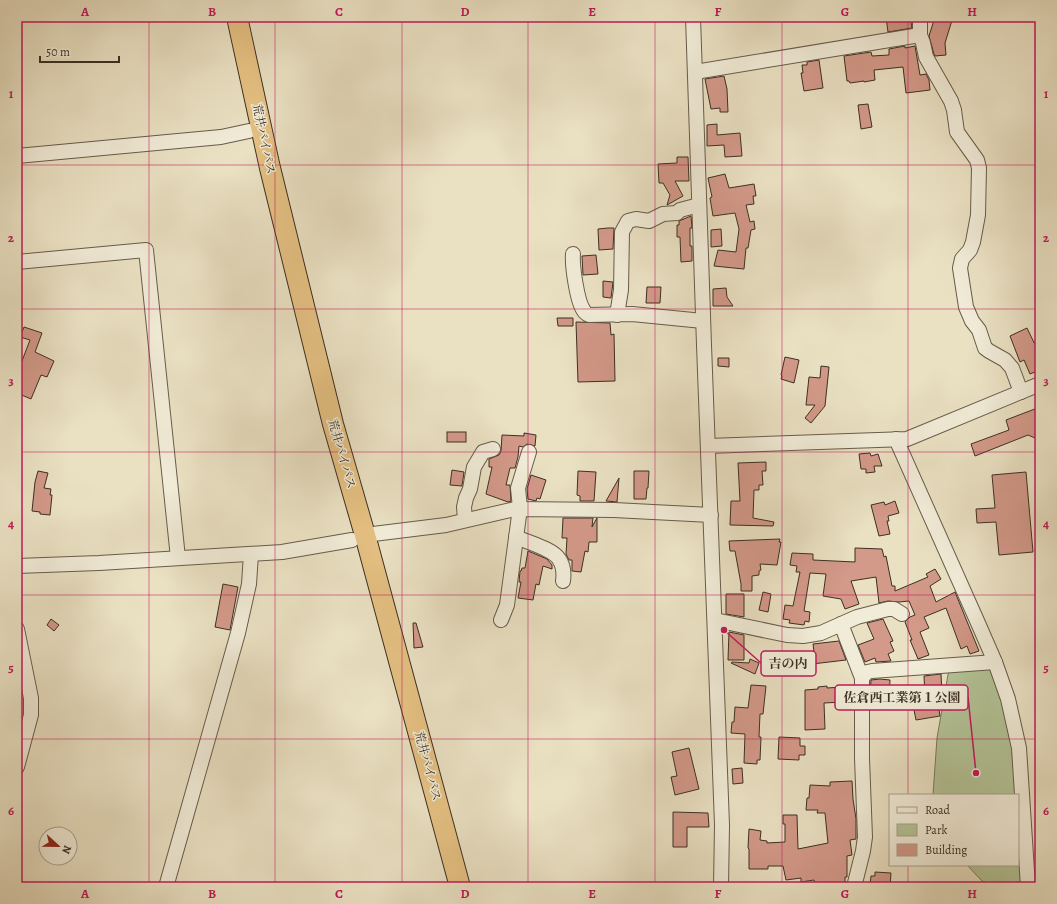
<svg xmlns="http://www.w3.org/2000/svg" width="1057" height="904" viewBox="0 0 1057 904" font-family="Alegreya,'Noto Serif JP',serif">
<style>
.green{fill:#b3c396;stroke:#78795c}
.building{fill:#d39989;stroke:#3c2f23}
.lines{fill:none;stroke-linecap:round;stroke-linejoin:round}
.minor-casing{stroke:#685c4b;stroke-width:16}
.highway-casing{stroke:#3c2f23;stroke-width:22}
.minor{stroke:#f1ecd8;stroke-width:14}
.highway{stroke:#e5c082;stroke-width:20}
.grid{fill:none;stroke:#c2185b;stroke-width:1;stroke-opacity:0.55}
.labels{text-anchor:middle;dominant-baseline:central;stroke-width:3;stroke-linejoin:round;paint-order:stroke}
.street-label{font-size:12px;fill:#3c2f23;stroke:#f1ecd8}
.leader{fill:none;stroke:#c2185b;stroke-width:1.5}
.callout-dot{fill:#c2185b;stroke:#f1ecd8;stroke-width:1.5}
.callout{fill:#f1ecd8;stroke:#c2185b;stroke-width:1.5}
.callout-label{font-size:13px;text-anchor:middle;font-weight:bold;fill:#3c2f23}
.neatline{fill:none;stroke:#c2185b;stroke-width:1.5}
.grid-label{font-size:13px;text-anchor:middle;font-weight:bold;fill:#c2185b}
</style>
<rect width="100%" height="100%" fill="#eae1c3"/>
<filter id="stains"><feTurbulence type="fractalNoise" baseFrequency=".005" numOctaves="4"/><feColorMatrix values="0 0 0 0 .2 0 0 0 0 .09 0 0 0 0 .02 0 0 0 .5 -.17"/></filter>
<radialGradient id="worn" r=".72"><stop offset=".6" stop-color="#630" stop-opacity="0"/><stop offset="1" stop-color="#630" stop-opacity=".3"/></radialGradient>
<polygon class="green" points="993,665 1017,751 1023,887 1000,887 982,881 967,865 1018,865 1018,795 933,795 937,738 949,669"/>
<g class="building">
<polygon points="886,17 910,17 912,28 888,32"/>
<polygon points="935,17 953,17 945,43 946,55 935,56 934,54 929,36"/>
<polygon points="905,46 905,48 915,46 920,75 926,74 929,80 930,90 906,93 903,67 874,70 875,80 864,82 864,81 850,83 849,81 847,81 844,56 871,52 872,56 889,55 889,49"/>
<polygon points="819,60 823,88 804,91 801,73 803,73 802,65 807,65 807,62"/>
<polygon points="724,76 727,89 728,112 720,112 720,108 711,109 705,79"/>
<polygon points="868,104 872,127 861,129 858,105"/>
<polygon points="717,124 717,135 740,133 742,156 725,157 724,145 707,146 707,125"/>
<polygon points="677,157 688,157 689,181 675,181 683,196 667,205 670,195 663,183 659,183 658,164 677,163"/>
<polygon points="725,174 729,188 754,184 756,196 753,196 754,204 746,205 750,222 754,221 755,229 751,230 748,248 746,248 744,269 714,266 718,250 736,252 739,229 735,213 713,216 710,198 712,197 708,178"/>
<polygon points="691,216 692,228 690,228 690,246 692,246 692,261 681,262 680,237 677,237 677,225 679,225 679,221"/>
<polygon points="608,228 614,228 613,249 599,250 598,229"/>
<polygon points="721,229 722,246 711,247 711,230"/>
<polygon points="596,255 598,274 583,275 582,256"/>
<polygon points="603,281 613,282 611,298 603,297"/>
<polygon points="647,287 661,287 660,303 646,303"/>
<polygon points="726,288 727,297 733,306 713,306 713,289"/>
<polygon points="557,318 573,318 573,326 558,326"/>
<polygon points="576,322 610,323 611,335 614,334 615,381 578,382"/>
<polygon points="24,327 42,333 35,352 54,361 47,377 41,375 31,399 17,393 17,374 30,340 20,337"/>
<polygon points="1027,328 1040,355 1040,370 1030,374 1024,360 1020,362 1010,336"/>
<polygon points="785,357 799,360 794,383 781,379 782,376 781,375"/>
<polygon points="718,358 729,358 729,367 718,366"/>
<polygon points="821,366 829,367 825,406 811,423 805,418 815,405 806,405 809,377 820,378"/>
<polygon points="1040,407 1040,436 1035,438 1028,435 975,456 971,444 1009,430 1006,420"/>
<rect x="447" y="432" width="19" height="10"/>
<polygon points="524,433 536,435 535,446 527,444 523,447 519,446 518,457 515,468 510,468 506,485 510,485 511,501 508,502 486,494 492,467 489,467 489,459 499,455 501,451 502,435 524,436"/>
<polygon points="870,453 871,456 878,454 882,466 874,466 875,472 866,473 866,469 861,469 859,454"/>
<polygon points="766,462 766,471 762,471 763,485 759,485 759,490 754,490 753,518 774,522 773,526 730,525 731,501 740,501 738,463"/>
<polygon points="452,470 464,472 462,486 450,485"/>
<polygon points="38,471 48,473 44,488 51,489 50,495 52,495 50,515 40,514 40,512 32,511 35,482"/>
<polygon points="578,471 596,472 594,501 580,501 580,496 577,495"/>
<polygon points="634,471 649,471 648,488 647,488 646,499 634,499"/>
<polygon points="1026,472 1033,552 999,555 996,522 977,523 976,509 995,508 992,475"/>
<polygon points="531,475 546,480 540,499 537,498 536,501 528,499 527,489"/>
<polygon points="619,478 617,502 606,501"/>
<polygon points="895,501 899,513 888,516 889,521 887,521 890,534 879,536 871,505 884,502 885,505"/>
<polygon points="563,518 593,518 592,527 597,518 597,542 589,542 588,552 585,551 581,572 572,571 572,560 569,560 566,554 567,538 562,538"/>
<polygon points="780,539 779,542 781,542 777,565 760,564 761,570 759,571 759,575 752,576 752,591 741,591 741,584 735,551 730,551 729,541"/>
<polygon points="855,548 882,549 884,557 886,556 892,586 895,586 895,591 928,577 926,574 935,569 941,579 930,586 936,602 955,592 979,651 970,654 967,646 961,649 946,608 924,617 929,628 920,632 929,655 918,659 910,640 912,640 905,622 910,617 915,615 909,601 899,602 888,601 879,603 876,577 851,581 859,604 845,609 841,599 823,596 826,574 810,573 804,611 810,612 809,622 805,621 804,625 789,623 790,620 783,619 785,605 793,606 800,572 796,572 797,566 790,565 792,553 813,554 813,560 855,562"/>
<polygon points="528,551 547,559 552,565 552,569 543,566 539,585 536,584 533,600 518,598 521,582 519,582 520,571 521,571 522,568 525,568"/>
<polygon points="223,584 238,587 230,630 215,627"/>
<polygon points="763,592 771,594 768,612 759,610"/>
<polygon points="726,594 744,594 744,617 726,614"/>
<polygon points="51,619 59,625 54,631 47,625"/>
<polygon points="883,619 893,641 890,642 894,651 888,654 891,661 876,662 875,658 865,662 858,645 874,639 867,623"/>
<polygon points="413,623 416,623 423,647 414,648"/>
<polygon points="729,632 744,635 744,660 728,660"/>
<polygon points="839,641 846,660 812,664 811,653 814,652 813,644"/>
<polygon points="750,659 759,663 755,674 731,663 732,662 749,663"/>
<polygon points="941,674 942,696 937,696 940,716 916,720 913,705 916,704 914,698 925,696 924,676"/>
<polygon points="880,679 890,680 889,697 870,695 871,680"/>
<polygon points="751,685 766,686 763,714 760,714 759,737 761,737 760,760 757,760 757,764 744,763 745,734 731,733 732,722 734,722 735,707 748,708"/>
<polygon points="827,686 827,688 842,687 843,702 824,703 825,729 805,730 805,690 818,689 818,687"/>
<polygon points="779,737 800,738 800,746 805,746 805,755 799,755 799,760 778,759"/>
<polygon points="689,748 699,789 675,795 671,777 677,776 672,752"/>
<polygon points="742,768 743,783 733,784 732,769"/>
<polygon points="852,781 853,799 856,819 856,839 850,840 852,855 847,856 847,877 845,877 845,885 834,885 834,883 815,884 814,880 801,882 801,878 786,880 783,866 768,866 768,869 749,869 749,849 748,848 749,829 761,831 760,840 767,841 767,843 785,842 785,824 783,824 783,815 797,815 798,849 828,843 825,813 817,813 818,810 806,810 807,798 809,798 810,785 830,786 830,782"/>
<polygon points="673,812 708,813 709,827 687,827 687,847 673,847"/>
<polygon points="875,872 891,873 890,887 870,885 871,876 875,876"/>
</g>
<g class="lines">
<g class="minor-casing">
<g id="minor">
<polyline points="693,17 704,345 722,825 721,887"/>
<polyline points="918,17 920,19 920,35 923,43 926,57 951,101 954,110 957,132 977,160 979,168 978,215 973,242 970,250 962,259 960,268 966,307 972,321 979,330 985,348 989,351 1005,360 1012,368 1021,392"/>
<polyline points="695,72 920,35"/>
<polyline points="17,156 221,137 249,131"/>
<path d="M573 254C572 265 577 302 584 311 585 313 587 314 589 315L632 314 703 321"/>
<polyline points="17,262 146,250 178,558"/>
<polyline points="617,315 621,290 622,232 628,221 636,219 649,221 663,214 677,213 680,210 699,205"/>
<polyline points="896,439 978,623 995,662 1008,699 1019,748 1028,887"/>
<polyline points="708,446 907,439 1040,384"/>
<polyline points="465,520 464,507 466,498 470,489 474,467 483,452 493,449"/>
<polyline points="365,535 446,525 515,509 614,510 711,515"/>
<path d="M516 537C527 542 553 549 559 559 563 565 564 574 563 581"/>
<polyline points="17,566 99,563 282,552 352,540"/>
<polyline points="501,620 507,605 520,508 518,488 529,452"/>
<polyline points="715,620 787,635 803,636 821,633 857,617 888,609 894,609 902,614"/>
<polyline points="841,624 862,678"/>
<polyline points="17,629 31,698 31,715 17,767"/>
<polyline points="166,887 238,633 249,584 251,554"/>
<polyline points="854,887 863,851 865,837 862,758 862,678 867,672 872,671 995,662"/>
</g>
</g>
<g class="highway-casing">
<polyline id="highway" points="237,17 270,168 333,424 365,535 460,887"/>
</g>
<use href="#minor" class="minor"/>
<use href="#highway" class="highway"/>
</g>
<path class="grid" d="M149 17V887M275 17V887M402 17V887M528 17V887M655 17V887M782 17V887M908 17V795M17 165H1040M17 309H1040M17 452H1040M17 595H1040M17 739H1040M908 865V887"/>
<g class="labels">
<g class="street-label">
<text transform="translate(264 139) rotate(78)">荒井バイパス</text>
<text transform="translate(342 454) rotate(74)">荒井バイパス</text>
<text transform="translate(428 766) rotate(75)">荒井バイパス</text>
</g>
</g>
<path class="leader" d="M724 630L761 663M976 773L968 697"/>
<g class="callout-dot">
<circle cx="724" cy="630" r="4"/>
<circle cx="976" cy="773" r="4"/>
</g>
<g class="callout">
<rect x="761" y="651" width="55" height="25" rx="4"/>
<rect x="835" y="685" width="133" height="25" rx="4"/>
</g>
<g class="callout-label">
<text x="788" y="668">吉の内</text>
<text x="902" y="702">佐倉西工業第１公園</text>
</g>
<rect width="1057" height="904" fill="none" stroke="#eae1c3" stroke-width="44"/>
<rect x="889" y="794" width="130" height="72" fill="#f1ecd8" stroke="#a9a090"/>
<rect x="897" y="807" width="20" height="6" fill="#f1ecd8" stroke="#a9a090"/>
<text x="925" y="814" font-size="12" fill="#3c2f23">Road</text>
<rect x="897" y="824" width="20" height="12" fill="#b3c396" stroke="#a9a090"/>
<text x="925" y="834" font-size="12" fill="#3c2f23">Park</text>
<rect x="897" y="844" width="20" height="12" fill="#d39989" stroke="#a9a090"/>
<text x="925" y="854" font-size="12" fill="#3c2f23">Building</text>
<g transform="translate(58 846) rotate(112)"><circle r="19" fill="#f1ecd8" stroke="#a9a090"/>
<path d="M0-3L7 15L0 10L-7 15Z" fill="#8f2418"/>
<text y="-6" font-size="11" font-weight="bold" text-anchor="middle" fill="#3c2f23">N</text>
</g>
<path d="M40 56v6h79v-6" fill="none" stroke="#3c2f23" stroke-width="2"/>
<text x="46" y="56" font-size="12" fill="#3c2f23" stroke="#f1ecd8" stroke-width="3" paint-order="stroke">50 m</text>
<rect x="22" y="22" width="1013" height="860" class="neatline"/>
<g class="grid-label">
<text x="85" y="16">A</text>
<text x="212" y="16">B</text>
<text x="339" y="16">C</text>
<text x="465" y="16">D</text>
<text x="592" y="16">E</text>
<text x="718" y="16">F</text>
<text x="845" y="16">G</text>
<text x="972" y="16">H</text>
<text x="11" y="98">1</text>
<text x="1046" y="98">1</text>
<text x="11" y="242">2</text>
<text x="1046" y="242">2</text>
<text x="11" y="385">3</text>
<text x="1046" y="385">3</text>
<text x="11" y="528">4</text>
<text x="1046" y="528">4</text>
<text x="11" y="672">5</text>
<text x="1046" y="672">5</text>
<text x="11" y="815">6</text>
<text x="1046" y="815">6</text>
<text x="85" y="898">A</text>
<text x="212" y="898">B</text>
<text x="339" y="898">C</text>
<text x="465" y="898">D</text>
<text x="592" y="898">E</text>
<text x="718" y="898">F</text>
<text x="845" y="898">G</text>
<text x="972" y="898">H</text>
</g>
<rect width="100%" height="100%" filter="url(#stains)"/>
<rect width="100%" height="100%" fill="url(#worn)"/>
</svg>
